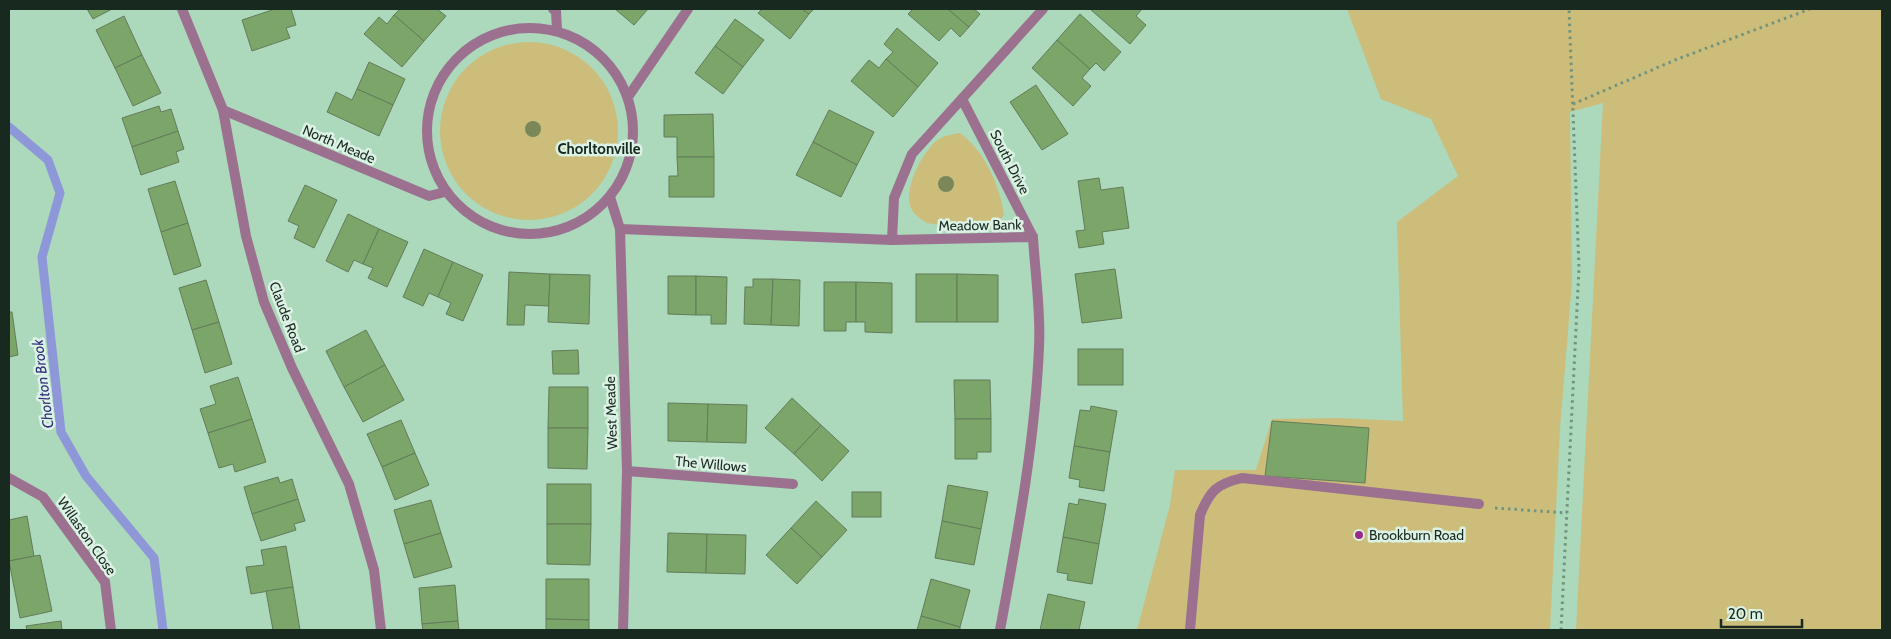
<svg xmlns="http://www.w3.org/2000/svg" width="1891" height="639" viewBox="0 0 1891 639" font-family="Cabin,sans-serif">
<style>
.green{fill:#ccbd7b}
.lines{fill:none;stroke-linecap:round;stroke-linejoin:round}
.stream{stroke:#8e98d9;stroke-width:9}
.building{fill:#7ba569;stroke:#637c59}
.path{stroke:#72947f;stroke-width:3;stroke-dasharray:2.5 4;stroke-linecap:butt}
.service{stroke:#9c7190;stroke-width:10}
.minor{stroke:#9c7190;stroke-width:10}
.tree{fill:#7a8759}
.poi-dot{fill:#9c2986;stroke:#dcf2e4;stroke-width:2}
.labels{text-anchor:middle;dominant-baseline:central;stroke-width:5;stroke-linejoin:round;paint-order:stroke}
.street-label{font-size:14px;fill:#18291f;stroke:#dcf2e4}
.poi-label{font-size:14px;fill:#18291f;stroke:#dcf2e4;text-anchor:start}
.neighbourhood-label{font-size:15px;font-weight:bold;fill:#18291f;stroke:#dcf2e4}
.water-label{font-size:15px;font-style:italic;fill:#2f317d;stroke:#dcf2e4}
</style>
<rect width="100%" height="100%" fill="#acd8bc"/>
<g class="green">
<polygon points="1347,9 1882,9 1882,630 1576,630 1603,103 1570,112 1572,282 1560,429 1550,630 1137,630 1170,505 1175,470 1256,470 1272,419 1338,418 1403,421 1397,222 1458,176 1431,119 1381,99"/>
<circle cx="529" cy="131" r="89"/>
<path d="M960 133C984 150 1000 186 1004 215 1001 219 997 225 993 227 983 232 940 226 928 223 924 222 918 217 915 214 898 197 921 155 935 142 942 136 952 134 960 133Z"/>
</g>
<g class="lines">
<polyline class="stream" points="9,127 48,160 60,193 42,257 61,432 86,476 154,558 163,630"/>
</g>
<g class="building">
<polygon points="87,9 112,9 93,19"/>
<polygon points="275,9 291,9 296,25 286,28 290,38 252,51 242,20"/>
<polygon points="400,9 437,9 446,16 424,41 394,15"/>
<polygon points="615,9 648,9 634,25"/>
<polygon points="762,9 802,9 809,14 790,39 758,13"/>
<polygon points="802,9 814,9 809,14"/>
<polygon points="913,9 948,9 969,27 960,37 951,28 939,41 908,14"/>
<polygon points="948,9 974,9 980,14 969,27"/>
<polygon points="1090,9 1142,9 1136,16 1146,25 1130,44"/>
<polygon points="1080,14 1121,52 1104,71 1096,63 1090,69 1057,40"/>
<polygon points="394,15 424,41 402,67 364,34 379,17 387,24"/>
<polygon points="124,16 142,55 115,68 96,30"/>
<polygon points="735,19 764,40 743,67 715,46"/>
<polygon points="897,28 938,63 918,87 886,59 893,52 884,44"/>
<polygon points="1057,40 1090,69 1082,78 1091,86 1073,106 1032,68"/>
<polygon points="715,46 743,67 723,94 695,73"/>
<polygon points="142,55 161,93 133,106 115,68"/>
<polygon points="886,59 918,87 893,117 851,81 869,60 879,68"/>
<polygon points="369,62 405,79 393,105 357,89"/>
<polygon points="1036,85 1068,134 1042,150 1010,102"/>
<polygon points="357,89 393,105 379,136 327,112 336,92 352,100"/>
<polygon points="159,106 161,112 171,109 178,131 132,147 122,118"/>
<polygon points="829,110 874,132 857,165 813,142"/>
<polygon points="713,114 714,157 677,157 677,137 664,137 664,115"/>
<polygon points="178,131 184,149 176,152 179,162 141,175 132,147"/>
<polygon points="813,142 857,165 841,197 796,175"/>
<polygon points="677,157 714,157 714,197 669,197 669,176 678,176"/>
<polygon points="1099,178 1101,190 1123,187 1129,228 1102,232 1104,244 1079,248 1076,231 1085,230 1078,181"/>
<polygon points="175,181 188,223 161,232 148,189"/>
<polygon points="305,185 337,200 314,248 294,238 299,226 288,221"/>
<polygon points="348,214 379,229 363,264 354,260 348,272 326,261"/>
<polygon points="188,223 201,266 174,275 161,232"/>
<polygon points="379,229 408,242 387,287 368,278 373,268 363,264"/>
<polygon points="424,249 453,262 438,297 429,293 423,306 403,297"/>
<polygon points="453,262 483,275 463,321 446,314 451,303 438,297"/>
<polygon points="1115,269 1122,318 1082,323 1075,274"/>
<polygon points="509,272 550,274 549,306 525,305 524,325 507,325"/>
<polygon points="550,274 590,275 589,324 548,322"/>
<rect x="916" y="274" width="41" height="48"/>
<polygon points="957,274 998,275 998,322 957,322"/>
<polygon points="668,276 696,276 696,315 668,314"/>
<polygon points="696,276 727,277 726,324 711,324 711,315 696,315"/>
<polygon points="753,279 773,279 771,325 744,324 745,287 753,287"/>
<polygon points="773,279 800,280 799,326 771,325"/>
<polygon points="206,280 219,322 192,330 179,288"/>
<polygon points="824,282 856,282 856,322 846,322 846,331 824,331"/>
<polygon points="856,282 892,283 892,333 865,332 865,322 856,322"/>
<polygon points="9,312 12,312 18,355 9,357"/>
<polygon points="219,322 232,364 205,373 192,330"/>
<polygon points="366,330 385,365 344,387 326,351"/>
<rect x="1078" y="349" width="45" height="36"/>
<polygon points="578,350 579,374 553,374 552,351"/>
<polygon points="385,365 404,400 363,422 344,387"/>
<polygon points="238,377 252,419 208,433 200,409 216,404 210,386"/>
<polygon points="954,380 990,380 991,419 955,419"/>
<polygon points="549,387 588,387 588,428 548,428"/>
<polygon points="792,398 821,425 794,454 765,428"/>
<polygon points="668,403 708,404 707,442 668,441"/>
<polygon points="708,404 747,405 746,443 707,442"/>
<polygon points="1091,406 1117,411 1110,452 1074,446 1080,410 1090,411"/>
<polygon points="252,419 266,462 235,472 233,464 219,468 208,433"/>
<polygon points="955,419 991,419 991,452 977,452 977,459 955,459"/>
<polygon points="401,420 415,453 382,467 367,434"/>
<polygon points="1272,421 1369,428 1365,483 1265,476"/>
<polygon points="821,425 849,451 822,481 794,454"/>
<polygon points="548,428 588,428 587,469 548,468"/>
<polygon points="1074,446 1110,452 1104,491 1079,487 1080,480 1069,478"/>
<polygon points="415,453 429,485 395,500 382,467"/>
<polygon points="278,477 280,483 292,479 298,499 252,514 244,487"/>
<rect x="547" y="484" width="44" height="40"/>
<polygon points="948,485 988,492 981,529 942,521"/>
<rect x="852" y="492" width="29" height="25"/>
<polygon points="298,499 305,521 294,524 296,530 261,541 252,514"/>
<polygon points="1079,499 1106,504 1099,544 1063,537 1069,503 1078,505"/>
<polygon points="431,500 441,533 404,544 394,510"/>
<polygon points="816,501 847,530 822,557 791,528"/>
<polygon points="27,516 34,556 9,561 9,520"/>
<polygon points="942,521 981,529 974,565 935,558"/>
<polygon points="547,524 591,524 590,565 547,564"/>
<polygon points="791,528 822,557 797,584 766,555"/>
<polygon points="441,533 452,567 414,578 404,544"/>
<polygon points="668,533 707,534 706,573 667,572"/>
<polygon points="707,534 746,535 745,574 706,573"/>
<polygon points="1063,537 1099,544 1092,584 1067,580 1068,574 1057,572"/>
<polygon points="286,546 293,587 251,594 246,567 264,565 261,550"/>
<polygon points="40,555 52,611 20,618 9,561"/>
<polygon points="546,579 589,579 589,620 546,619"/>
<polygon points="931,579 970,590 960,627 921,616"/>
<polygon points="455,585 458,621 422,624 419,588"/>
<polygon points="293,587 300,630 273,630 266,591"/>
<polygon points="1048,594 1085,602 1079,630 1040,630"/>
<polygon points="921,616 960,627 960,630 917,630"/>
<polygon points="546,619 589,620 589,630 546,630"/>
<polygon points="61,621 62,630 27,630 26,626"/>
<polygon points="458,621 459,630 423,630 422,624"/>
</g>
<g class="lines">
<g class="path">
<polyline points="1573,104 1675,60 1810,9"/>
<polyline points="1495,508 1567,513"/>
<polyline points="1561,630 1579,268 1569,9"/>
</g>
<path class="service" d="M1190 630 1200 515C1210 491 1216 484 1242 478L1479 504"/>
<g class="minor">
<polyline points="182,9 223,110 246,236 264,302 292,368 349,484 374,570 381,630"/>
<polyline points="553,9 556,11 557,30"/>
<circle cx="530" cy="131" r="103"/>
<polyline points="628,97 688,9"/>
<polyline points="962,99 1033,237"/>
<polyline points="223,110 429,196 445,192"/>
<polyline points="610,197 620,229 627,471 623,630"/>
<path d="M620 229 892 240 1033 237C1035 273 1041 311 1039 347 1035 443 1017 537 1000 630"/>
<polyline points="892,240 894,198 912,154 1043,9"/>
<polyline points="627,471 793,484"/>
<polyline points="9,478 43,497 105,582 111,630"/>
</g>
</g>
<g class="tree">
<circle cx="533" cy="129" r="8"/>
<circle cx="946" cy="184" r="8"/>
</g>
<circle class="poi-dot" cx="1359" cy="535" r="5"/>
<g class="labels">
<g class="street-label">
<text transform="translate(339 144) rotate(23)">North Meade</text>
<text transform="translate(1010 162) rotate(63)">South Drive</text>
<text transform="translate(980 225) rotate(-1)">Meadow Bank</text>
<text transform="translate(287 317) rotate(69)">Claude Road</text>
<text transform="translate(611 413) rotate(-92)">West Meade</text>
<text transform="translate(711 464) rotate(5)">The Willows</text>
<text transform="translate(87 536) rotate(55)">Willaston Close</text>
</g>
<g class="poi-label">
<text x="1369" y="535">Brookburn Road</text>
</g>
<g class="neighbourhood-label">
<text x="599" y="149">Chorltonville</text>
</g>
<g class="water-label">
<text transform="translate(43 384) rotate(-97)">Chorlton Brook</text>
</g>
</g>
<rect width="1891" height="639" fill="none" stroke="#18291f" stroke-width="20"/>
<path d="M1721 619v8h81v-8" fill="none" stroke="#18291f" stroke-width="2.5"/>
<text x="1728" y="619" font-size="15" fill="#18291f" stroke="#dcf2e4" stroke-width="4" paint-order="stroke">20 m</text>
</svg>
